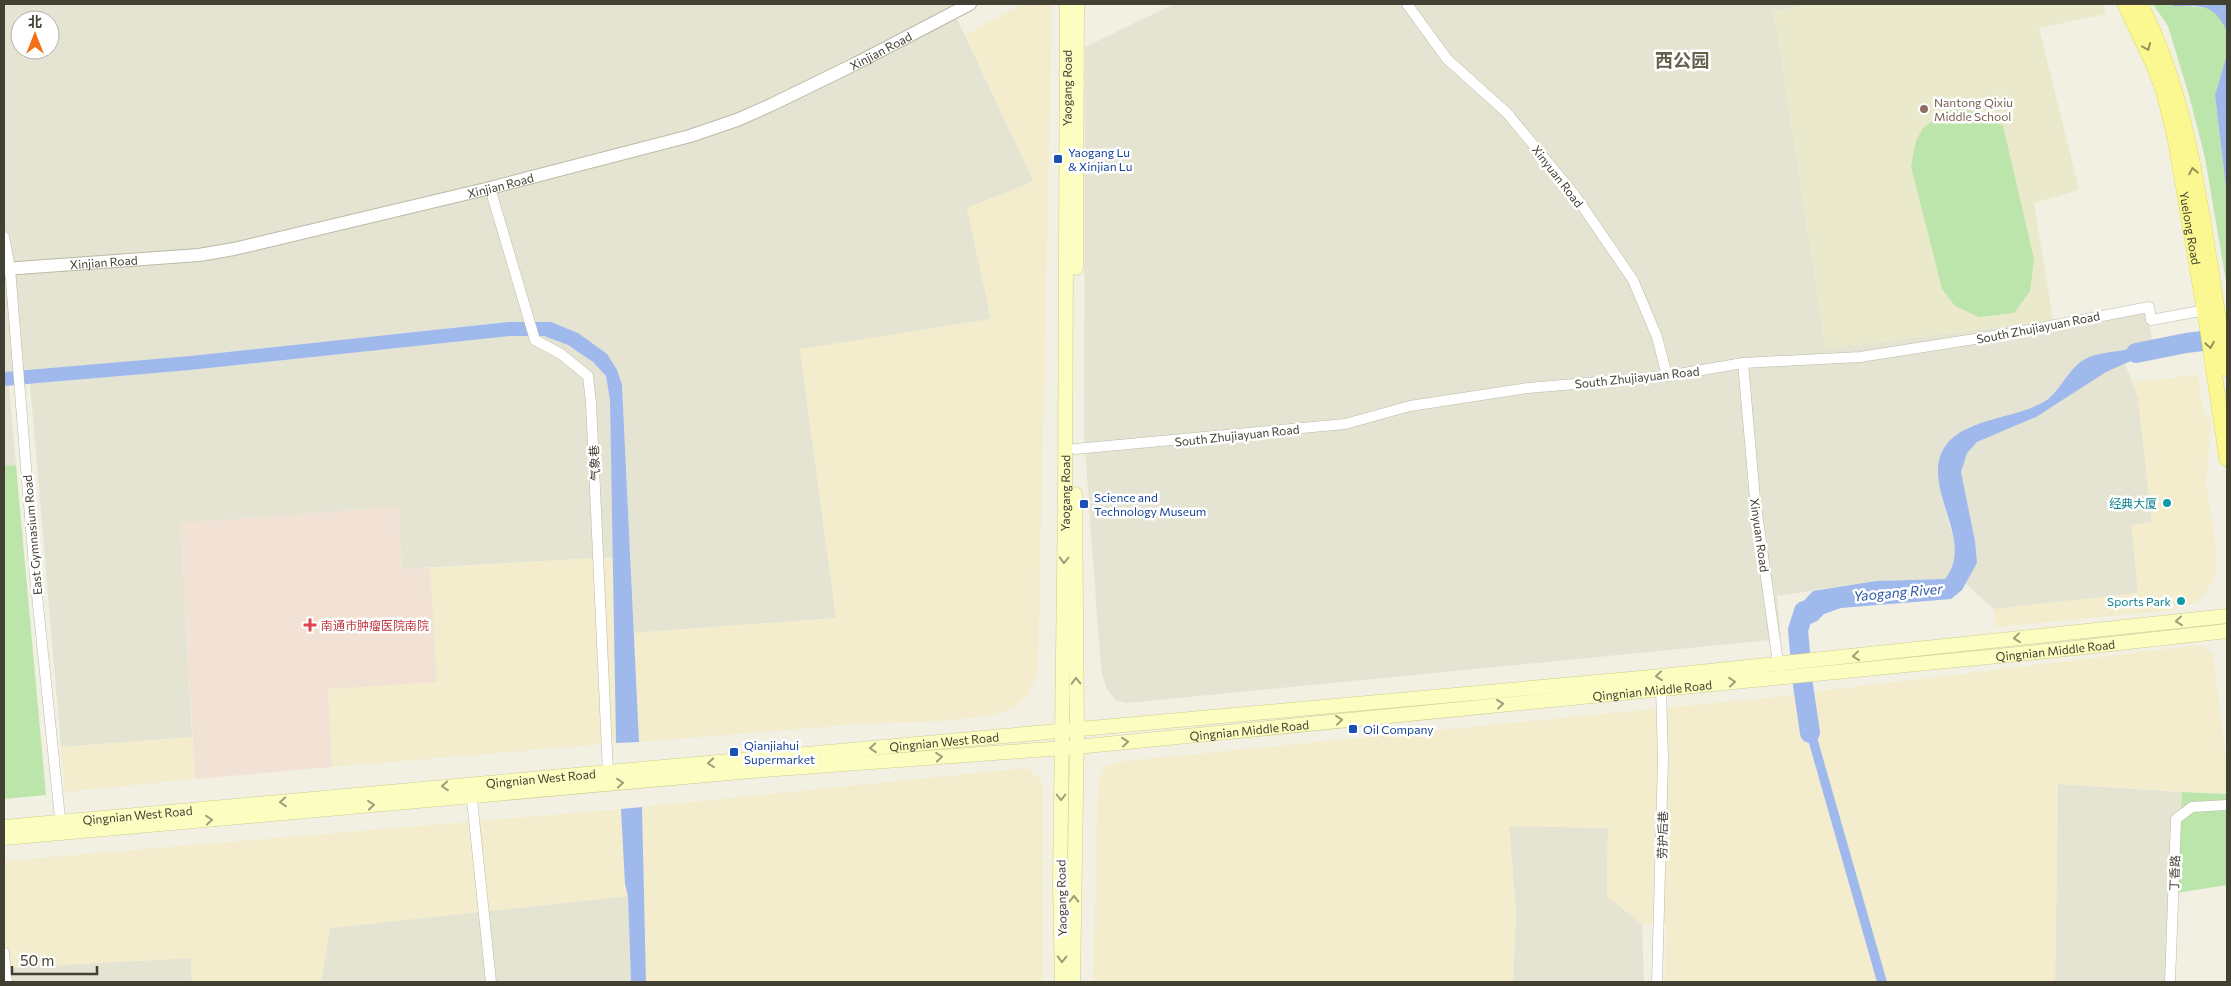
<svg xmlns="http://www.w3.org/2000/svg" width="2231" height="986" viewBox="0 0 2231 986" font-family="Commissioner,'Noto Sans SC',sans-serif">
<style>
.residential{fill:#e5e3d1;fill-rule:evenodd}
.commercial{fill:#f3edcd}
.education{fill:#eae9cc}
.medical{fill:#f2e1d5}
.green{fill:#bce5ab}
.water{fill:#9fb9ed}
.lines{fill:none;stroke-linecap:round;stroke-linejoin:round}
.river{stroke:#9fb9ed;stroke-width:20}
.minor-casing{stroke:#bcbaa5;stroke-width:11}
.tertiary-casing{stroke:#bcbaa5;stroke-width:14}
.secondary-casing{stroke:#cdcc91;stroke-width:15}
.primary-casing{stroke:#e0da62;stroke-width:16}
.minor{stroke:#fff;stroke-width:10}
.tertiary{stroke:#fff;stroke-width:12}
.secondary{stroke:#fcfdc0;stroke-width:14}
.primary{stroke:#fbf891;stroke-width:15}
.oneway{stroke:#95935d}
.oneway2{stroke:#9f9e7a}
.education-dot{fill:#8d6e63;stroke:#fff;stroke-width:2}
.transit-dot{fill:#1a4fb4;stroke:#fff;stroke-width:2}
.culture-dot{fill:#0f9aa8;stroke:#fff;stroke-width:2}
.health-dot{fill:#e0444e;stroke:#fff;stroke-width:2}
.labels{text-anchor:middle;dominant-baseline:central;stroke-width:5;stroke-linejoin:round;paint-order:stroke}
.street-label{font-size:12px;fill:#424033;stroke:#fff}
.education-label{font-size:12px;fill:#785e54;stroke:#fff;text-anchor:start}
.transit-label{font-size:12px;fill:#164399;stroke:#fff;text-anchor:start}
.culture-label{font-size:12px;fill:#0d838f;stroke:#fff;text-anchor:end}
.health-label{font-size:12px;fill:#be3a42;stroke:#fff;text-anchor:start}
.water-label{font-size:14px;font-style:italic;fill:#3057aa;stroke:#fff}
.district-label{font-size:18px;font-weight:bold;fill:#65614b;stroke:#fff}
</style>
<rect width="100%" height="100%" fill="#f1f0e2"/>
<g class="residential">
<path d="M4 4H950L1034 182 967 208 991 319 800 350 836 618 634 633 622 385 551 322H508L190 356 4 372ZM20 20H50V50H20Z"/>
<polygon points="1174,4 1808,4 1774,12 1826,349 2053,320 2146,306 2153,344 2086,358 2049,398 2033,408 1969,427 1950,441 1938,472 1941,496 1954,540 1956,558 1952,570 1945,579 1876,581 1777,596 1781,639 1127,703 1115,700 1106,687 1101,669 1084,434 1085,47"/>
<polygon points="511,336 544,336 568,345 593,362 606,376 610,400 613,557 402,569 398,507 181,523 192,737 61,747 30,384 190,370"/>
<polygon points="2125,364 2138,397 2152,523 2132,525 2138,593 1994,609 1966,584 1977,563 1975,541 1961,472 1967,453 1977,442 2036,417 2105,372"/>
<polygon points="4,386 9,386 16,465 4,466"/>
<polygon points="2058,784 2182,792 2170,982 2055,982"/>
<polygon points="1509,826 1608,828 1607,896 1642,924 1644,982 1513,982 1516,911"/>
<polygon points="628,896 631,982 321,982 330,928"/>
<polygon points="191,958 192,982 4,982 4,968"/>
</g>
<g class="commercial">
<polygon points="1022,4 1052,4 1038,664 1036,679 1029,693 1017,706 993,715 946,721 875,723 639,742 634,633 836,618 800,349 991,319 967,208 1034,181 965,35"/>
<polygon points="2198,375 2203,412 2211,420 2206,483 2217,554 2216,573 2205,594 2197,602 2173,610 1996,627 1994,609 2138,593 2131,525 2152,522 2138,397 2132,382"/>
<polygon points="613,557 616,743 332,767 328,689 436,681 430,568"/>
<polygon points="2201,645 2213,653 2227,771 2227,794 2058,784 2055,982 1887,982 1804,693"/>
<polygon points="1795,695 1877,982 1665,982 1666,923 1642,924 1607,896 1608,828 1509,826 1516,911 1513,982 1093,982 1098,787 1100,775 1105,767 1116,762"/>
<polygon points="192,737 195,779 65,792 61,747"/>
<polygon points="1017,769 1029,769 1040,779 1043,784 1043,982 646,982 642,807"/>
<polygon points="621,809 625,884 628,896 330,928 321,982 192,982 191,958 4,968 4,861"/>
</g>
<polygon class="education" points="1808,4 2103,4 2106,14 2039,28 2079,190 2034,203 2053,320 1826,349 1774,12"/>
<polygon class="medical" points="398,507 402,569 430,568 437,682 328,689 332,767 195,779 181,523"/>
<g class="green">
<polygon points="2153,4 2211,8 2221,17 2227,31 2227,54 2215,95 2227,197 2227,287 2205,158 2190,99 2168,26"/>
<polygon points="1962,109 1985,115 2003,126 2034,259 2030,291 2014,313 1979,317 1955,306 1942,289 1911,166 1916,141 1923,128 1945,111"/>
<polygon points="16,465 46,795 4,799 4,466"/>
<polygon points="2182,792 2227,794 2227,885 2176,893"/>
</g>
<g class="water">
<path d="M2172 4H2227V31C2213 3 2203 6 2173 6Z"/>
<polygon points="2227,54 2227,197 2215,95"/>
<polygon points="508,322 551,322 578,333 607,354 617,370 622,385 639,742 616,743 610,400 606,376 593,362 568,345 544,336 511,336 190,370 4,386 4,372 190,356"/>
<path d="M2194 333 2106 372 2036 417 1977 442 1967 453 1961 472 1975 541 1977 563 1962 590 1951 599 1841 608 1824 614 1817 621 1808 625 1803 636 1791 638 1796 609 1813 591 1876 581 1945 579C1971 547 1937 507 1938 470 1940 415 2015 423 2048 399 2062 388 2070 366 2087 358 2098 353 2113 352 2124 350 2148 345 2171 339 2194 333Z"/>
<polygon points="1808,706 1887,982 1877,982 1799,708"/>
<polygon points="642,807 646,982 631,982 628,896 625,884 621,809"/>
</g>
<g class="lines">
<g class="river">
<polyline points="2136,353 2186,343 2227,338"/>
<polyline points="1800,652 1798,630 1804,611"/>
<polyline points="1803,685 1810,733"/>
</g>
<g class="minor-casing">
<g id="minor">
<polyline points="1407,4 1447,59 1507,113 1574,194 1633,280 1657,337 1667,376"/>
<polyline points="490,188 535,340 561,354 588,376 591,402 608,773"/>
<polyline points="4,237 10,268 34,566 61,828"/>
<polyline points="1743,363 1755,499 1780,677"/>
<polyline points="1075,449 1345,424 1410,406 1528,388 1667,376 1743,363 1860,357 2013,333 2149,307 2151,320 2211,309"/>
<polyline points="471,790 491,982"/>
<polyline points="4,953 7,982"/>
<polyline points="1657,982 1663,758 1661,689"/>
<polyline points="2170,982 2176,819 2192,807 2227,805"/>
</g>
</g>
<g class="tertiary-casing">
<g id="tertiary">
<path id="s1" d="M4 269 199 255 234 249 490 188 690 136 737 120 771 105 855 64 970 4"/>
</g>
</g>
<g class="secondary-casing">
<g id="secondary">
<polyline points="1076,268 1077,4"/>
<path id="s2" d="M4 827 1652 677 2227 616"/>
<path id="s3" d="M4 838 763 770 1076 747 2048 651 2227 631"/>
<path id="s4" d="M1062 982 1060 885 1065 502 1067 4"/>
<polyline points="1073,982 1077,730 1075,494"/>
</g>
</g>
<g class="primary-casing">
<g id="primary">
<path id="s5" d="M2125 4 2153 63 2163 89 2175 137 2207 325 2227 459"/>
<path d="M2140 4C2197 114 2204 248 2227 369"/>
</g>
</g>
<use href="#minor" class="minor"/>
<use href="#tertiary" class="tertiary"/>
<use href="#secondary" class="secondary"/>
<use href="#primary" class="primary"/>
</g>
<defs><path id="oneway-chevron" d="M-2-3.5L2.5 0L-2 3.5" fill="none" stroke-width="1.6" stroke-linecap="round" stroke-linejoin="round" transform="scale(1.25)"/></defs>
<g class="oneway">
<use href="#oneway-chevron" transform="translate(2147 47) rotate(67)"/>
<use href="#oneway-chevron" transform="translate(2193 171) rotate(-101)"/>
<use href="#oneway-chevron" transform="translate(2210 345) rotate(81)"/>
</g>
<g class="oneway2">
<use href="#oneway-chevron" transform="translate(1064 560) rotate(91)"/>
<use href="#oneway-chevron" transform="translate(2179 621) rotate(174)"/>
<use href="#oneway-chevron" transform="translate(2017 638) rotate(174)"/>
<use href="#oneway-chevron" transform="translate(1856 656) rotate(174)"/>
<use href="#oneway-chevron" transform="translate(1659 676) rotate(174)"/>
<use href="#oneway-chevron" transform="translate(1076 681) rotate(-91)"/>
<use href="#oneway-chevron" transform="translate(1732 682) rotate(-5)"/>
<use href="#oneway-chevron" transform="translate(1500 704) rotate(-6)"/>
<use href="#oneway-chevron" transform="translate(1339 720) rotate(-6)"/>
<use href="#oneway-chevron" transform="translate(1125 742) rotate(-6)"/>
<use href="#oneway-chevron" transform="translate(873 748) rotate(175)"/>
<use href="#oneway-chevron" transform="translate(939 757) rotate(-4)"/>
<use href="#oneway-chevron" transform="translate(711 763) rotate(175)"/>
<use href="#oneway-chevron" transform="translate(620 783) rotate(-5)"/>
<use href="#oneway-chevron" transform="translate(445 786) rotate(175)"/>
<use href="#oneway-chevron" transform="translate(1061 797) rotate(90)"/>
<use href="#oneway-chevron" transform="translate(283 802) rotate(175)"/>
<use href="#oneway-chevron" transform="translate(371 805) rotate(-5)"/>
<use href="#oneway-chevron" transform="translate(209 820) rotate(-5)"/>
<use href="#oneway-chevron" transform="translate(1074 899) rotate(-89)"/>
<use href="#oneway-chevron" transform="translate(1062 959) rotate(91)"/>
</g>
<circle class="education-dot" cx="1924" cy="109" r="5"/>
<g class="transit-dot">
<rect x="1053" y="154" width="10" height="10" rx="2.5"/>
<rect x="1079" y="499" width="10" height="10" rx="2.5"/>
<rect x="1348" y="724" width="10" height="10" rx="2.5"/>
<rect x="729" y="747" width="10" height="10" rx="2.5"/>
</g>
<g class="culture-dot">
<circle cx="2167" cy="503" r="5"/>
<circle cx="2181" cy="601" r="5"/>
</g>
<path class="health-dot" d="M307.5 617.5h5v5h5v5h-5v5h-5v-5h-5v-5h5z"/>
<g class="labels">
<g class="street-label">
<text stroke="none"><textPath href="#s1" startOffset="910">Xinjian Road</textPath></text>
<text stroke="none"><textPath href="#s4" startOffset="894">Yaogang Road</textPath></text>
<text transform="translate(1558 176) rotate(52)">Xinyuan Road</text>
<text stroke="none"><textPath href="#s1" startOffset="505">Xinjian Road</textPath></text>
<text stroke="none"><textPath href="#s5" startOffset="235">Yuelong Road</textPath></text>
<text stroke="none"><textPath href="#s1" startOffset="100">Xinjian Road</textPath></text>
<text transform="translate(2038 327) rotate(-11)">South Zhujiayuan Road</text>
<text transform="translate(1637 377) rotate(-6)">South Zhujiayuan Road</text>
<text transform="translate(1237 435) rotate(-6)">South Zhujiayuan Road</text>
<text transform="translate(594 463) rotate(-93)">气象巷</text>
<text stroke="none"><textPath href="#s4" startOffset="489">Yaogang Road</textPath></text>
<text transform="translate(32 535) rotate(-95)">East Gymnasium Road</text>
<text transform="translate(1760 535) rotate(82)">Xinyuan Road</text>
<text stroke="none"><textPath href="#s3" startOffset="2060">Qingnian Middle Road</textPath></text>
<text stroke="none"><textPath href="#s3" startOffset="1655">Qingnian Middle Road</textPath></text>
<text stroke="none"><textPath href="#s3" startOffset="1250">Qingnian Middle Road</textPath></text>
<text stroke="none"><textPath href="#s2" startOffset="944">Qingnian West Road</textPath></text>
<text stroke="none"><textPath href="#s2" startOffset="539">Qingnian West Road</textPath></text>
<text stroke="none"><textPath href="#s2" startOffset="134">Qingnian West Road</textPath></text>
<text transform="translate(1662 835) rotate(-89)">劳护后巷</text>
<text transform="translate(2174 873) rotate(-88)">丁香路</text>
<text transform="translate(1061 898) rotate(-91)">Yaogang Road</text>
</g>
<g class="education-label">
<text x="1934" y="102">Nantong Qixiu<tspan x="1934" dy="14">Middle School</tspan></text>
</g>
<g class="transit-label">
<text x="1068" y="152">Yaogang Lu<tspan x="1068" dy="14">&amp; Xinjian Lu</tspan></text>
<text x="1094" y="497">Science and<tspan x="1094" dy="14">Technology Museum</tspan></text>
<text x="1363" y="729">Oil Company</text>
<text x="744" y="745">Qianjiahui<tspan x="744" dy="14">Supermarket</tspan></text>
</g>
<g class="culture-label">
<text x="2157" y="503">经典大厦</text>
<text x="2171" y="601">Sports Park</text>
</g>
<g class="health-label">
<text x="321" y="625">南通市肿瘤医院南院</text>
</g>
<g class="water-label">
<text transform="translate(1898 592) rotate(-5)">Yaogang River</text>
</g>
<g class="district-label">
<text x="1682" y="60">西公园</text>
</g>
</g>
<rect width="2231" height="986" fill="none" stroke="#424033" stroke-width="10"/>
<g transform="translate(35 35)"><circle r="24" fill="#ffffff" stroke="#b3b3ad"/>
<path d="M0-4L9 19L0 12L-9 19Z" fill="#f47016"/>
<text y="-8" font-size="14" font-weight="bold" text-anchor="middle" fill="#424033">北</text>
</g>
<path d="M12 966v8h85v-8" fill="none" stroke="#424033" stroke-width="2.5"/>
<text x="20" y="966" font-size="15" fill="#424033" stroke="#ffffff" stroke-width="4" paint-order="stroke">50 m</text>
</svg>
